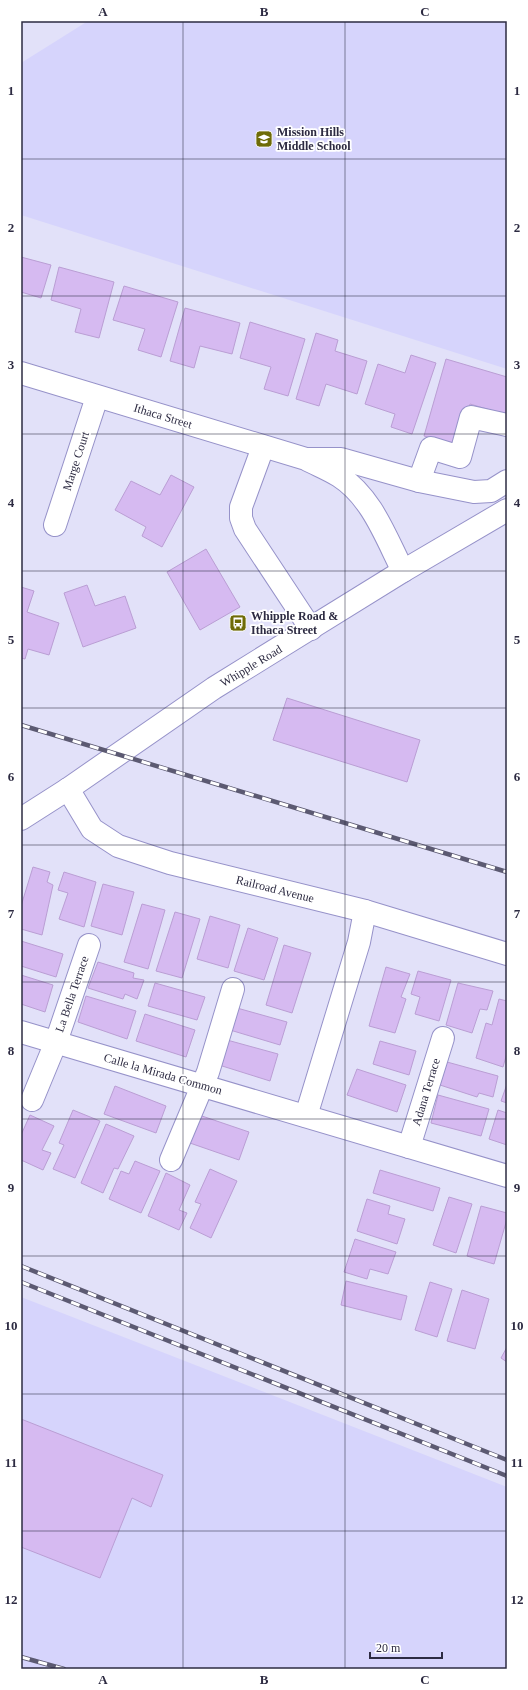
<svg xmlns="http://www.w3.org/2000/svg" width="528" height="1690" viewBox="0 0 528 1690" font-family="Georgia,serif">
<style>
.built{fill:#d6d4fc}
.building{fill:#d6baf1;stroke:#ba9ed4}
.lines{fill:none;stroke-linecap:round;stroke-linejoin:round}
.minor-casing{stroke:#9692c9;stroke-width:24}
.major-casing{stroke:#9692c9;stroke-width:24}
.minor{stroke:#fff;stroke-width:22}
.major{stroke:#fff;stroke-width:22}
.rail-casing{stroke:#5c5a72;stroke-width:4.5}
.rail{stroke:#fff;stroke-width:3;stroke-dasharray:9;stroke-linecap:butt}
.grid{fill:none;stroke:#2d2b42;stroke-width:1;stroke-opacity:0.55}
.labels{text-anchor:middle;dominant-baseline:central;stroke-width:3.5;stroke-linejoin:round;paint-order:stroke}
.poi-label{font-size:12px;font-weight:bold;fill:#2d2b42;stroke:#fff;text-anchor:start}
.street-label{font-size:12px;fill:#2d2b42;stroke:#fff}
.neatline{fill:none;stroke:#2d2b42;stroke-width:1.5}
.grid-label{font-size:13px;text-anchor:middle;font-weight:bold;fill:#2d2b42}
</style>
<rect width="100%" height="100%" fill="#e2e1f9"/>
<g class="built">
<polygon points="88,21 507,21 507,369 21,215 21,63"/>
<polygon points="21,1297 507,1487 507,1669 21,1669"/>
</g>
<g class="building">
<polygon points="21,257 51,265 41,298 21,292"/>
<polygon points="59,267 114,282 99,338 75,332 81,309 51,300"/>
<polygon points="124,286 178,302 161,357 138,350 145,329 113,320"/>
<polygon points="185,308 240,323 232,354 200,346 194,368 170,361"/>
<polygon points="250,322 305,339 288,396 264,389 271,367 240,358"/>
<polygon points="316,333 338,340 335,351 367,361 357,394 326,384 319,406 296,399"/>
<polygon points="411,355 436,363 412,434 391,427 395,414 365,404 378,364 405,373"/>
<polygon points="446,359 507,377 507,415 470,404 458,445 424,436"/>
<polygon points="171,475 194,487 162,547 142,536 146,527 115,510 131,481 160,495"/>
<polygon points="206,549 240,607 200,630 167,572"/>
<polygon points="87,585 95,606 125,596 136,628 83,647 64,593"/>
<polygon points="21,587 34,591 27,612 59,623 49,655 28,649 25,659 21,658"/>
<polygon points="287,698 420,740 407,782 273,740"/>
<polygon points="33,867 50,872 47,882 53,885 42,935 21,929 21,906"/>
<polygon points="64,872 96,882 84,927 59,919 68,893 58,890"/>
<polygon points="103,884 134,892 122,935 91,926"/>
<polygon points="142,904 165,910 148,969 124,962"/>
<polygon points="175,912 200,919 182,978 156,971"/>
<polygon points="210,916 240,925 228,968 197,959"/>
<polygon points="248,928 278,938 264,980 234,971"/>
<polygon points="21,941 63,954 56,977 21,966"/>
<polygon points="284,945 311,953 292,1013 266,1005"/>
<polygon points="98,962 134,973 133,978 144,980 137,999 125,994 123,999 88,988"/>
<polygon points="386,967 410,974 401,997 406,999 395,1033 369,1026"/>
<polygon points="418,971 451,980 439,1021 415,1014 420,997 411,994"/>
<polygon points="21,975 53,985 45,1012 21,1004"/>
<polygon points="155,983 205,997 197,1020 148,1006"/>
<polygon points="458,983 493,991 487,1010 480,1009 472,1033 446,1025"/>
<polygon points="86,996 136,1011 127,1039 78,1022"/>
<polygon points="499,999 507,1001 507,1053 503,1067 476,1058 486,1023 492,1025"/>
<polygon points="237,1008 287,1022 280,1045 230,1030"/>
<polygon points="145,1014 195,1030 186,1057 136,1041"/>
<polygon points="227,1040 278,1054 270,1081 219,1065"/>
<polygon points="380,1041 416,1051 409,1075 373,1064"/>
<polygon points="447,1062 498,1076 493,1097 479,1093 477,1097 440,1085"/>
<polygon points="357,1069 406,1085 397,1112 347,1095"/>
<polygon points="507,1084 507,1103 501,1101"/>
<polygon points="115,1086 166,1106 156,1133 104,1114"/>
<polygon points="438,1095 489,1109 481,1136 431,1123"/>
<polygon points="73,1110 100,1121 75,1178 53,1169 64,1145 59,1143"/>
<polygon points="498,1110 507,1113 507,1145 489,1139"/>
<polygon points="30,1115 54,1126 42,1150 51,1153 43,1170 21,1160 21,1135"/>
<polygon points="199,1115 249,1132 239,1160 187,1142"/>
<polygon points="106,1124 134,1136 118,1169 114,1168 103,1193 81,1183"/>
<polygon points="135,1161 160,1171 141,1213 109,1199 121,1171 129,1174"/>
<polygon points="210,1169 237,1181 211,1238 190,1228 201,1204 195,1202"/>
<polygon points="380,1170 440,1188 433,1211 373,1193"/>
<polygon points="166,1173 190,1185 179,1210 187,1213 179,1230 148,1216"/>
<polygon points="449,1197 472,1204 456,1253 433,1245"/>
<polygon points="367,1199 390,1206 388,1214 405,1219 397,1244 357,1231"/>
<polygon points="481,1206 507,1213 507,1219 494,1264 467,1256"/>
<polygon points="355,1239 396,1252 388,1274 370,1269 367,1279 344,1272"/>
<polygon points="346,1281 407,1296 401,1320 341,1305"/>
<polygon points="430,1282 452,1289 437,1337 415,1330"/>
<polygon points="462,1290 489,1299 475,1349 447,1341"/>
<polygon points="507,1347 507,1362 501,1358"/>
<polygon points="21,1419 163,1475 151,1507 132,1498 100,1578 21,1547"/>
</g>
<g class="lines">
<g class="minor-casing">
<g id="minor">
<path d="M21 373 306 459C317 465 328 469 339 476 372 497 386 538 403 571"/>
<polyline points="263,447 241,507 241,518 245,529 311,629"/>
<polyline points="309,459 341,459 419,481 474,492 491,491 507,481"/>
<polyline points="419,481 431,448 460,457 471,417 507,425"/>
<polyline points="55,525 97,397"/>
<polyline points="68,789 92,829 118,846 170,863 365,911 507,954"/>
<polyline points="21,1032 507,1176"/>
<polyline points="32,1100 56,1042 89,945"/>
<polyline points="306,1116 359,942 365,911"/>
<polyline points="409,1147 443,1038"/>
<polyline points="171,1160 208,1072 233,989"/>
</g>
</g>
<g class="major-casing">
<polyline id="major" points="21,819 68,789 214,688 403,571 507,510"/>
</g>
<use href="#minor" class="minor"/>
<use href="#major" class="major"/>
<g class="rail-casing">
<g id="rail">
<polyline points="21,725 507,872"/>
<polyline points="21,1266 507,1460"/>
<polyline points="21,1282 507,1476"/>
<polyline points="21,1657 64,1669"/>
</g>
</g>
<use href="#rail" class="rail"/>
</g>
<path class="grid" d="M183 21V1669M345 21V1669M21 159H507M21 296H507M21 434H507M21 571H507M21 708H507M21 845H507M21 982H507M21 1119H507M21 1256H507M21 1394H507M21 1531H507"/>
<defs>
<g id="school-square" transform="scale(0.9)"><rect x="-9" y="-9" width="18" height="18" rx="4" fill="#6e6b07" stroke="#fff"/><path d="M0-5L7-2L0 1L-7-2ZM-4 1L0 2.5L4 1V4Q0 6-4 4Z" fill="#fff"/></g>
<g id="bus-square" transform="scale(0.9)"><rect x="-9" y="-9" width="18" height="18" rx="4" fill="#6e6b07" stroke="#fff"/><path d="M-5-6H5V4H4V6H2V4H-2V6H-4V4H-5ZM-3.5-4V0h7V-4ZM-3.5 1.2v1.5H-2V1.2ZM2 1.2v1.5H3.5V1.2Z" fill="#fff"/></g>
</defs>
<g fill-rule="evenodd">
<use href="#school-square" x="264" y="139"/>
<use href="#bus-square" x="238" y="623"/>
</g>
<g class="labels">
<g class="poi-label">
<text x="277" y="132">Mission Hills<tspan x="277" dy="14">Middle School</tspan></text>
<text x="251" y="616">Whipple Road &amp;<tspan x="251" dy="14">Ithaca Street</tspan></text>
</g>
<g class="street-label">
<text transform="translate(163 416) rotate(17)">Ithaca Street</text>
<text transform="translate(76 461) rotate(-72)">Marge Court</text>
<text transform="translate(251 666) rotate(-31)">Whipple Road</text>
<text transform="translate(275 889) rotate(14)">Railroad Avenue</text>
<text transform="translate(72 994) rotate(-71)">La Bella Terrace</text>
<text transform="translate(163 1074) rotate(16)">Calle la Mirada Common</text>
<text transform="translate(426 1092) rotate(-73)">Adana Terrace</text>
</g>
</g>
<rect width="528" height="1690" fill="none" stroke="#ffffff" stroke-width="44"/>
<path d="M370 1652v6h72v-6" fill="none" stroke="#2d2b42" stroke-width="2"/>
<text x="376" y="1652" font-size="12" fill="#2d2b42" stroke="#ffffff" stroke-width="3" paint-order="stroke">20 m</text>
<rect x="22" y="22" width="484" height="1646" class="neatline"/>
<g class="grid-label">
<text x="103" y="16">A</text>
<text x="264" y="16">B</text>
<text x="425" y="16">C</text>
<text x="11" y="95">1</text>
<text x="517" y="95">1</text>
<text x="11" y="232">2</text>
<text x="517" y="232">2</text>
<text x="11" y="369">3</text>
<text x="517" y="369">3</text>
<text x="11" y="507">4</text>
<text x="517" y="507">4</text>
<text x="11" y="644">5</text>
<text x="517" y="644">5</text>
<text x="11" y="781">6</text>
<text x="517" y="781">6</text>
<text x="11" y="918">7</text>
<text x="517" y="918">7</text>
<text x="11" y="1055">8</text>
<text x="517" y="1055">8</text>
<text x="11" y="1192">9</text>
<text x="517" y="1192">9</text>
<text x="11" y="1330">10</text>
<text x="517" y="1330">10</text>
<text x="11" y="1467">11</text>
<text x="517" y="1467">11</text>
<text x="11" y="1604">12</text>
<text x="517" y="1604">12</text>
<text x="103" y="1684">A</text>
<text x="264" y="1684">B</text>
<text x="425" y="1684">C</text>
</g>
</svg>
